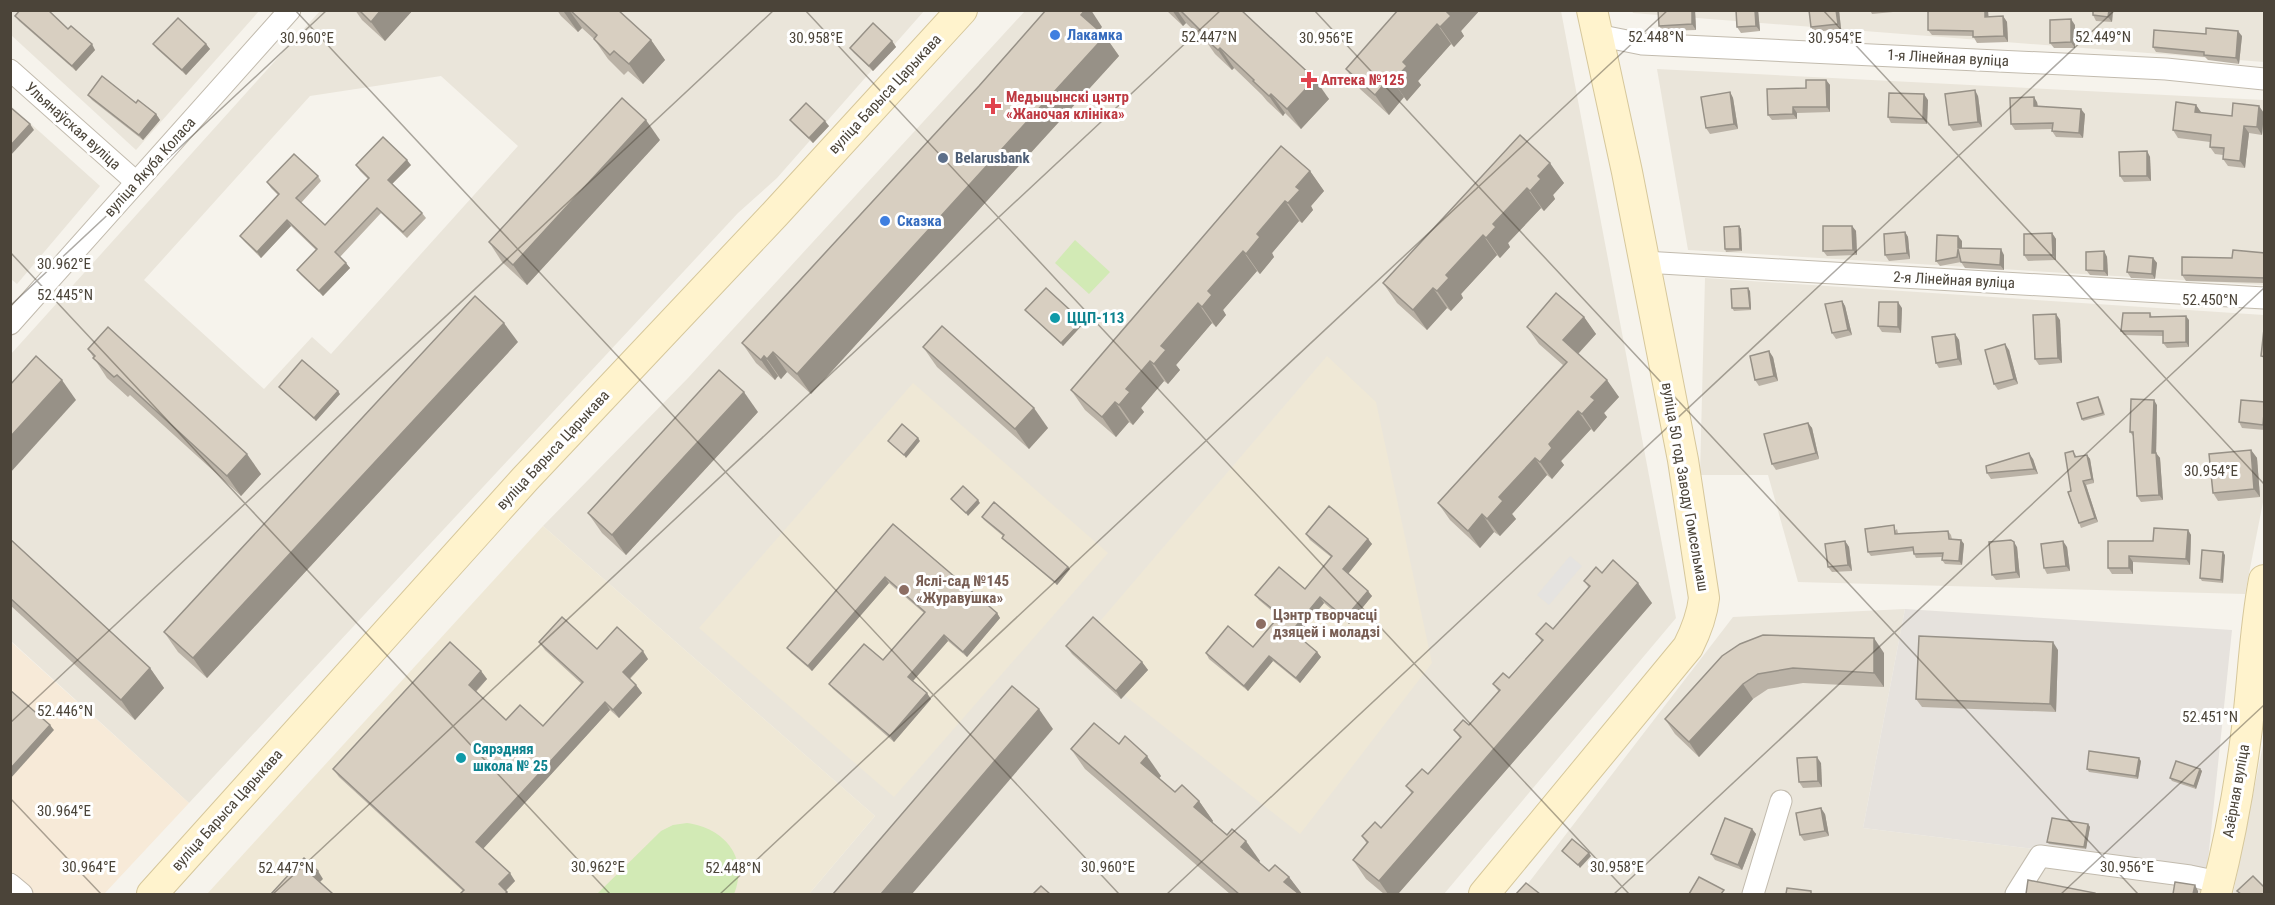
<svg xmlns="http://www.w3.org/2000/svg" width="2275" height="905" viewBox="0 0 2275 905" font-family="'Roboto Condensed',sans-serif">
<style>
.residential{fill:#eae5da;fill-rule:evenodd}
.commercial{fill:#f7ead8}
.industrial{fill:#e6e2dd}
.education{fill:#efe8d6}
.green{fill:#d2eab5}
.parking{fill:#e5e3e0}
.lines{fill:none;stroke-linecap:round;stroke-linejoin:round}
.street-casing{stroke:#c2bbae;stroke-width:23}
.secondary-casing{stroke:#d6c79b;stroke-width:32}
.street{stroke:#fff;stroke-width:21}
.secondary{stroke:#fff3cd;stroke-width:30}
.wall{fill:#bab2a6}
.shaded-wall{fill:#979187}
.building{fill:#d8cfc1;stroke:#979187;stroke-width:1.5}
.ticks{fill:none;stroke:#4b4439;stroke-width:1.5;stroke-opacity:0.45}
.shop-dot{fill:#3f7fe0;stroke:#fff;stroke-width:2}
.health-dot{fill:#e0444e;stroke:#fff;stroke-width:2}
.service-dot{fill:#5c6f8a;stroke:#fff;stroke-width:2}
.culture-dot{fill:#0f9aa8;stroke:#fff;stroke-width:2}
.education-dot{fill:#8d6e63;stroke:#fff;stroke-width:2}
.labels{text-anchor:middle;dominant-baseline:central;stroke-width:6;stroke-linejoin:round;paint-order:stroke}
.shop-label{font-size:15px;font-weight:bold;fill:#366cbe;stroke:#fff;text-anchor:start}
.street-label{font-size:15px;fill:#4b4439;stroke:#fff}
.health-label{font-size:15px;font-weight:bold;fill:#be3a42;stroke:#fff;text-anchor:start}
.service-label{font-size:15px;font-weight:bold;fill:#4e5e75;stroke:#fff;text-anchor:start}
.culture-label{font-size:15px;font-weight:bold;fill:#0d838f;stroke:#fff;text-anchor:start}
.education-label{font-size:15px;font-weight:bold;fill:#785e54;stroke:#fff;text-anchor:start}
.ticks-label{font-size:15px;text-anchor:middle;fill:#4b4439;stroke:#fff;stroke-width:6;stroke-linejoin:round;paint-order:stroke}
</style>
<rect width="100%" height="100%" fill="#f6f3ec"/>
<g class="residential">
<polygon points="10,11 259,11 136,150 11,35"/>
<path d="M320 11H924L777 178 738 213 189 803 11 641V354ZM441 76 518 146 331 354 312 337 264 389 144 280 310 96Z"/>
<polygon points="1025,11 1561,11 1676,618 1444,894 809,894 875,816 543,526 688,378"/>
<polygon points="1632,11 2264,11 2264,62 1633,13"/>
<polygon points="1657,69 2264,100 2264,285 1688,250"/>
<polygon points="11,106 100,186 17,284 11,279"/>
<polygon points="1705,278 2264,315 2264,497 2245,594 1798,582 1768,475 1700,475"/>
<polygon points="1905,609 1863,828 2207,870 2201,894 1520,894 1733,617"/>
<polygon points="2264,740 2264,894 2233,894"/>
</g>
<polygon class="commercial" points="10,641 189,803 104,894 11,894"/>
<polygon class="industrial" points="1905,609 2232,630 2207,870 1863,828"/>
<g class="education">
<polygon points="1327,356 1376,402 1432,663 1300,834 1072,654"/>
<polygon points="913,383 1108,553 894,797 699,628"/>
<polygon points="543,526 875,816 809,894 207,894"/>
</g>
<g class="green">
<polygon points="1075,240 1110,272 1089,294 1055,263"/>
<path d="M687 823C724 828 749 857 734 894H597L661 831 673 825Z"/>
</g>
<polygon class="parking" points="1570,556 1582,566 1549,605 1537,595"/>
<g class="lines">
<g class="street-casing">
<g id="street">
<polyline points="1597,35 1642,44 2166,69 2264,79"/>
<polyline points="10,70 136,182"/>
<polyline points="1644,262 2264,298"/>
<polyline points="10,324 290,10"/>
<polyline points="10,884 22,894"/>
<polyline points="1753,894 1781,801"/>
<polyline points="2016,894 2040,856 2190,876 2219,882"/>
</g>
</g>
<g class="secondary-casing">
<g id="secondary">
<polyline points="152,894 525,479 775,214 962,10"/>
<path d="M1484 894 1688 647C1696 631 1702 616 1704 598L1683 460 1627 172 1592 10"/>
<path d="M2216 894C2229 843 2239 789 2246 736 2253 684 2254 632 2264 580"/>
</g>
</g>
<use href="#street" class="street"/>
<use href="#secondary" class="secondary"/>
</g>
<g class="wall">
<polygon points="355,10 413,10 385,41 362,20"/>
<polygon points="557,10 618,10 651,40 665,60 643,84 628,71 624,75 608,59 594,39 582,28 578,32 561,16"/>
<polygon points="1166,10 1241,10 1329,99 1301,129 1285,113 1283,116 1267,101 1262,95 1234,68 1232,70 1215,54 1208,44 1186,23 1183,26"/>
<polygon points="1398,10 1480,10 1461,31 1464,36 1454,47 1451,44 1418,81 1421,85 1407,101 1404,97 1389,115 1360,89 1346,69"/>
<polygon points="1658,10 1695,10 1696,30 1663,31 1659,26"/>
<polygon points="1736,10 1758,10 1760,31 1741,33 1737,27"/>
<polygon points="1839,10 1841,29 1814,32 1811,27"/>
<polygon points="1870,10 1892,10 1893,12 1872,14"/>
<polygon points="1928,10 1988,10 1988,17 2003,16 2007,22 2008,42 1977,43 1973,36 1932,35 1928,30"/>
<polygon points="2093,10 2113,10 2112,22 2096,21 2093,15"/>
<polygon points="15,16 68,29 95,50 76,71 19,21"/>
<polygon points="2075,25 2075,48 2054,48 2050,43"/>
<polygon points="1102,27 1099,31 1105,36 1119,56 811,394 787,372 781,379 778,376 775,380 756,363 742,343"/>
<polygon points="2206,34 2242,36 2239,64 2208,60 2205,57 2156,52 2153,47"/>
<polygon points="892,41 896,47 873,71 854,53 850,48"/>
<polygon points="153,44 206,44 210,49 186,75 157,49"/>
<polygon points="1826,80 1830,85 1830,112 1797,113 1797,119 1772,120 1768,115 1806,88"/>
<polygon points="1730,92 1733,98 1738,129 1710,134 1706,128"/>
<polygon points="88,95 136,103 156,114 160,120 143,140 92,100"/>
<polygon points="1978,96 1982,127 1953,131 1949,125"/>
<polygon points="1928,100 1927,124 1891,123 1888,117"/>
<polygon points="2037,102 2038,106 2085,114 2083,138 2056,137 2052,131 2052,129 2015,130 2011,124"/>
<polygon points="2196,105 2201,113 2232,116 2264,113 2262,135 2249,133 2245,168 2228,166 2223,159 2223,155 2215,154 2210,147 2210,142 2178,138 2173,130"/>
<polygon points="790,120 829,126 813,143 794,125"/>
<polygon points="1520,135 1564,183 1553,195 1555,199 1544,211 1541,208 1508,243 1510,247 1500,258 1497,255 1461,294 1463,298 1451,311 1447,308 1427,330 1397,303 1383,283"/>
<polygon points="660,140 527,285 502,262 489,242"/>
<polygon points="2147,151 2150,157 2151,181 2124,182 2120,176"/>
<polygon points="356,165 411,165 392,184 422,213 426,218 407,238 381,213 340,257 350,268 323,296 301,275 297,270 316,250 291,226 261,258 244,241 240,236 278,195 271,188 267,182 318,176 321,181 301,203 325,225 368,179 360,171"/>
<polygon points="1310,171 1324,191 1311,206 1313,210 1302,223 1299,221 1272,253 1274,257 1260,274 1257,271 1223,310 1226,315 1216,327 1212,323 1176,365 1180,370 1168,384 1164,381 1141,408 1144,412 1133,425 1129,422 1116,437 1085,410 1071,390"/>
<polygon points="1739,226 1741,229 1742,251 1726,252 1725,249"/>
<polygon points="1852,226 1856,231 1857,255 1827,256 1823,251"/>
<polygon points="1905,232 1908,237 1910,259 1889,261 1885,255"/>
<polygon points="2052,233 2056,239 2056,260 2028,261 2024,255"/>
<polygon points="1962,241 1962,248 2004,255 2004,270 1965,268 1961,262 1940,266 1936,261"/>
<polygon points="2104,251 2107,257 2108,276 2090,275 2086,270"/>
<polygon points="2265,253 2265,283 2186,281 2182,275 2232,258"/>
<polygon points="2153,258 2157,263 2155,279 2131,278 2127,272"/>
<polygon points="1750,291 1751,310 1734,311 1732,308"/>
<polygon points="1842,301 1845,306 1852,335 1836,339 1832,333"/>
<polygon points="1902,308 1901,333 1882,332 1878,326"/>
<polygon points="1025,310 1082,321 1084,323 1063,346"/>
<polygon points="2150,313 2152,317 2189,320 2189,347 2167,348 2163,343 2163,336 2124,335 2121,331"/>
<polygon points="1584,317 1596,334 1578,354 1619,397 1604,413 1607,417 1594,432 1591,429 1561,461 1564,465 1552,479 1547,475 1512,514 1516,519 1500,536 1494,532 1480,548 1450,520 1438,503 1563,365 1539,344 1527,327"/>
<polygon points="2060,320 2062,363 2039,365 2035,359"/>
<polygon points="1955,334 1959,340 1962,365 1939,368 1936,363"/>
<polygon points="518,342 207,678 178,652 164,632"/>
<polygon points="923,347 1048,428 1029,449 937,367"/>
<polygon points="88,349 261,474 241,496 130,395 128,397 107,378"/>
<polygon points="2009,350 2018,384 1998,390 1994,384"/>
<polygon points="1773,357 1778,381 1759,386 1755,380"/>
<polygon points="279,387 340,394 316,421"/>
<polygon points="2098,397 2100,399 2105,415 2083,421 2082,419"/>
<polygon points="2265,402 2265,430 2242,428 2239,422"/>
<polygon points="2157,405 2156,453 2160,458 2163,500 2141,502 2137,496 2133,436 2130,432"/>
<polygon points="758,412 626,555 602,533 588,513"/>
<polygon points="1808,423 1812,428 1819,459 1776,470 1772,464"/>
<polygon points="2251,450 2257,458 2260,497 2218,501 2213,493"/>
<polygon points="2073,451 2077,457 2087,455 2090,459 2094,483 2086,485 2098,522 2081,528 2079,523 2071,491"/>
<polygon points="2033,459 2038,474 1991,479 1987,473"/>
<polygon points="982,517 1068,567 1070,569 1057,585 1004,540 1002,538 1003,536 984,520"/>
<polygon points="893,524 997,613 1000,618 967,657 948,641 913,681 931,699 894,742 833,689 829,684 883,660 924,613 889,583 812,671 791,653 787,648"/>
<polygon points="1897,529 1898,533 1948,531 1951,535 1952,539 1961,540 1964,544 1962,565 1945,564 1942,560 1942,557 1916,558 1914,554 1914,551 1871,556 1868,552"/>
<polygon points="2188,530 2191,535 2190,565 2133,562 2133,574 2112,574 2108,568 2153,541"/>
<polygon points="1306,534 1368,539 1372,544 1348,574 1372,596 1349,624 1324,603 1297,636 1317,652 1321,657 1300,683 1273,661 1248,691 1209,659 1206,653 1253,647 1279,617 1259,600 1255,595 1305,589 1331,557 1310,540"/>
<polygon points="10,539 150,668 164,688 135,720 10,605"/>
<polygon points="1845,541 1849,547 1852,571 1832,572 1828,567"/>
<polygon points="2017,547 2020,578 1996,580 1992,575"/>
<polygon points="2067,547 2070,571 2047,574 2044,568"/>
<polygon points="2225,555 2223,583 2202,581 2200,578"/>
<polygon points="1602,573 1652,603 1398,894 1384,894 1366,879 1353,860 1367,844 1362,836 1381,828 1412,794 1406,786 1428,774 1460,738 1454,730 1469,725 1499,692 1493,684 1509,678 1542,642 1536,634 1553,629 1589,588 1584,581"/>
<polygon points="539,642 597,649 648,659 630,679 636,685 642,693 619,718 610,710 483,848 515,881 506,891 509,894 460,894 463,891 339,777 333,769 481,671 487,679 476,692 506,720 543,726 582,684 545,650"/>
<polygon points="1066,646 1142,662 1148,670 1121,699 1072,654"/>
<polygon points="2058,650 2056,712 1922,707 1916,699"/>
<polygon points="1884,653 1884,687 1803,683 1768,689 1753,699 1699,757 1675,734 1665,719 1722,656"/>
<polygon points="1119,744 1161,776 1159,778 1175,792 1199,801 1213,821 1212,822 1260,861 1259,862 1269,871 1289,877 1302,894 1230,894 1085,769 1071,749"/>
<polygon points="2141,761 2138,779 2089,772 2087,769"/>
<polygon points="1821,763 1822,787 1803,788 1799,782"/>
<polygon points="2200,769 2202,771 2196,789 2172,781 2170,778"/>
<polygon points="1825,814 1829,836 1804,841 1800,835"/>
<polygon points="2088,824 2090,827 2086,849 2049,844 2047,842"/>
<polygon points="1752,829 1756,834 1742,870 1715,860 1711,854"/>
</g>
<g class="shaded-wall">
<polygon points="381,10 413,10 385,41 371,22"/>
<polygon points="566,10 569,10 582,28 578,32 564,12"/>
<polygon points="1085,10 1091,10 1102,27 1095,35 1081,15"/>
<polygon points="1172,10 1177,10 1186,23 1183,26"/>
<polygon points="1448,10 1480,10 1461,31 1464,36 1454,47 1440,27"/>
<polygon points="1692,10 1695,10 1696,30 1692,24"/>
<polygon points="1755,10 1758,10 1760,31 1756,26"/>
<polygon points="1836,10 1839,10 1841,29 1838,24"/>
<polygon points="1985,10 1988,10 1989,22 1985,17"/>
<polygon points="2109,10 2113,10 2112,22 2108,17"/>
<polygon points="2003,16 2007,22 2008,42 2004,36"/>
<polygon points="2071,19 2075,25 2075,48 2071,42"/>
<polygon points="1437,24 1451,44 1418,81 1421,85 1407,101 1393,81 1403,62"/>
<polygon points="2238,31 2242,36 2239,64 2236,58"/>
<polygon points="1105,36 1119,56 811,394 797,374"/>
<polygon points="651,40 665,60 643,84 629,64"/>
<polygon points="892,41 896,47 873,71 869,66"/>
<polygon points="92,44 95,50 76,71 72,66"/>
<polygon points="206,44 210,49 186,75 182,70"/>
<polygon points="1220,48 1234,68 1232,70 1218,50"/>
<polygon points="1390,77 1404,97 1389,115 1375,95"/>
<polygon points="1315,79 1329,99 1301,129 1287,109"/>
<polygon points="1826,80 1830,85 1830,112 1827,107"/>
<polygon points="1975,90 1978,96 1982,127 1978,122"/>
<polygon points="1730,92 1733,98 1738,129 1734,124"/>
<polygon points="1271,94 1285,113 1283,116 1269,96"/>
<polygon points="1924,94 1928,100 1927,124 1923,119"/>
<polygon points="2034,97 2037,102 2038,111 2034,106"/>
<polygon points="2196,105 2201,112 2200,120 2195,112"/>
<polygon points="2259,106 2264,113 2262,135 2257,127"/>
<polygon points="1793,107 1797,113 1797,119 1793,114"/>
<polygon points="2081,109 2085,114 2083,138 2079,133"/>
<polygon points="156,114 160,120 143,140 139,135"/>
<polygon points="646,120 660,140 527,285 513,265"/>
<polygon points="825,121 829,126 813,143 809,138"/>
<polygon points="30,124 34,130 10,156 10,146"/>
<polygon points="2244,126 2249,133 2245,168 2240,161"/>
<polygon points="2147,151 2150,157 2151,181 2147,176"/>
<polygon points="407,160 411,165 391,185 388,180"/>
<polygon points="1550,163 1564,183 1553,195 1555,199 1544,211 1530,191 1538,176"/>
<polygon points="1310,171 1324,191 1311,206 1313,210 1302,223 1288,203 1296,187"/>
<polygon points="1527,188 1541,208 1508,243 1510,247 1500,258 1486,238 1493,224"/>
<polygon points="1285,201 1299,221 1272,253 1274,257 1260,274 1246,254 1257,234"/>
<polygon points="287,220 291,226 261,258 257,252"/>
<polygon points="1739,226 1741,229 1742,251 1740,249"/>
<polygon points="1852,226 1856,231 1857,255 1853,250"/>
<polygon points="1905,232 1908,237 1910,259 1907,253"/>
<polygon points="2052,233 2056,239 2056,260 2053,255"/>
<polygon points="1483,235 1497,255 1461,294 1463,298 1451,311 1437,291 1446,275"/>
<polygon points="1958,236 1962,241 1962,253 1958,248"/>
<polygon points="2001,249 2004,255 2004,270 2000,265"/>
<polygon points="1243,251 1257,271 1223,310 1226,315 1216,327 1202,307 1208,291"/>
<polygon points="2104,251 2107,257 2108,276 2104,271"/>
<polygon points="2153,258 2157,263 2155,279 2152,274"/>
<polygon points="346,263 350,268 323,296 319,291"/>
<polygon points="1433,288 1447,308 1427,330 1413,310"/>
<polygon points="1748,288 1750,291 1751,310 1750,308"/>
<polygon points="1842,301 1845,306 1852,335 1848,330"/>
<polygon points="1898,302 1902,308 1901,333 1898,327"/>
<polygon points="1198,303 1212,323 1176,365 1180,370 1168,384 1154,364 1161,346"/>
<polygon points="2056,314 2060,320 2062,363 2058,358"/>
<polygon points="2186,316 2189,320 2189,347 2186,342"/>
<polygon points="1584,317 1596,334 1575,357 1563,340"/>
<polygon points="1082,321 1084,323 1063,346 1061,343"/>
<polygon points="504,323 518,342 207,678 193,658"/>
<polygon points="1955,334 1959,340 1962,365 1958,359"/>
<polygon points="2005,344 2009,350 2018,384 2014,379"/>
<polygon points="1769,351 1773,357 1778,381 1774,376"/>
<polygon points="773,352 787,372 781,379 767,359"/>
<polygon points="764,356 778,376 775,380 761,360"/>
<polygon points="1150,361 1164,381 1141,408 1144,412 1133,425 1119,405 1126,389"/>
<polygon points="62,380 76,400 10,473 10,437"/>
<polygon points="1607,380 1619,397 1604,413 1607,417 1594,432 1582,414 1591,397"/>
<polygon points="338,391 340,394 316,421 314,418"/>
<polygon points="744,392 758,412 626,555 612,535"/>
<polygon points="2154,400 2157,405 2156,458 2152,453"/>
<polygon points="1115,402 1129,422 1116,437 1102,417"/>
<polygon points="1034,408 1048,428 1029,449 1015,429"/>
<polygon points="1578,411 1591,429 1561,461 1564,465 1552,479 1540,462 1549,444"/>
<polygon points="1808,423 1812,428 1819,459 1816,453"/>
<polygon points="918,438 920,441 906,458 904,455"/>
<polygon points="2251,450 2257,458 2260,497 2254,489"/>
<polygon points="2029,453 2033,459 2038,474 2034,469"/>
<polygon points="2156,453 2160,458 2163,500 2159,495"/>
<polygon points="247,454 261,474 241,496 227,476"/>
<polygon points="2087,455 2090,459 2094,483 2092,479"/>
<polygon points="1535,458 1547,475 1512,514 1516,519 1500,536 1487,519 1499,497"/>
<polygon points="2083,481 2086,485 2098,522 2095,518"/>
<polygon points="978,500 980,503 968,516 966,513"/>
<polygon points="1482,514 1494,532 1480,548 1468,531"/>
<polygon points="2188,530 2191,535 2190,565 2186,559"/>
<polygon points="1368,539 1372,544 1347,575 1343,569"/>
<polygon points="1961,540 1964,544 1962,565 1959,561"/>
<polygon points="1845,541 1849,547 1852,571 1848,565"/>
<polygon points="2063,541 2067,547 2070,571 2066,566"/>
<polygon points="2014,542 2017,547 2020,578 2016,572"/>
<polygon points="2223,552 2225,555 2223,583 2221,580"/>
<polygon points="2129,556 2133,562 2133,574 2129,568"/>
<polygon points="1068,567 1070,569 1057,585 1055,582"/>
<polygon points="885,577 889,583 812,671 808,666"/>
<polygon points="1638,583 1652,603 1398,894 1388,894 1379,881"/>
<polygon points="1368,591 1372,596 1349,624 1345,618"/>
<polygon points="1320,597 1324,603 1296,637 1292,631"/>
<polygon points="997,613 1000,618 967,657 963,652"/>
<polygon points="944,635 948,641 912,682 908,677"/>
<polygon points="1874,638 1884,653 1884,687 1874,673"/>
<polygon points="2053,642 2058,650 2056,712 2050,704"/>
<polygon points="643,651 648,659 628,680 623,672"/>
<polygon points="1317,652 1321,657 1300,683 1296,678"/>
<polygon points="1269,656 1273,661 1248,691 1244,686"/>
<polygon points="1142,662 1148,670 1121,699 1116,691"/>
<polygon points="150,668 164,688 135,720 121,700"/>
<polygon points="481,671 487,679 474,693 469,685"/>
<polygon points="1743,684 1753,699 1699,757 1689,742"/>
<polygon points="636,685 642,693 619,718 613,710"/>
<polygon points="927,693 931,699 894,742 890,736"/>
<polygon points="605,702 610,710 482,850 476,842"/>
<polygon points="1039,709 1053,729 912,894 881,894"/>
<polygon points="50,725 54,730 10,779 10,769"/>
<polygon points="1147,756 1161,776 1155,783 1141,763"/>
<polygon points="1817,757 1821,763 1822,787 1818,781"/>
<polygon points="2139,758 2141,761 2138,779 2136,776"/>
<polygon points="2200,769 2202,771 2196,789 2194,786"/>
<polygon points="1199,801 1213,821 1208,827 1194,807"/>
<polygon points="1821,808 1825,814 1829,836 1825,831"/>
<polygon points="2088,824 2090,827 2086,849 2084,847"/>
<polygon points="1752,829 1756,834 1742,870 1738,865"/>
<polygon points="1246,841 1260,861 1255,866 1241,847"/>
<polygon points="1589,853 1591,856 1580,868 1578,865"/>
<polygon points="318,871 323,879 318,884 313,876"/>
<polygon points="510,873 515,881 504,892 499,884"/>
<polygon points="1289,877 1302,894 1293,894 1284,882"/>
<polygon points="2195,885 2198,891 2198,894 2193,894"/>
</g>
<g class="building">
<polygon points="20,10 48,10 68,29 71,26 92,44 72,66 15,16"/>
<polygon points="359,10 381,10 371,22"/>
<polygon points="570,10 618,10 651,40 629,64 614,51 610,55 594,39 597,35"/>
<polygon points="1046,10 1085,10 1081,15 1105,36 797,374 773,352 767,359 764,356 761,360 742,343 979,86"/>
<polygon points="1180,10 1241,10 1315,79 1287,109 1271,94 1269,96 1253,81 1254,80 1220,48 1218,50 1201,35 1203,33"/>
<polygon points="1398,10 1448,10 1447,12 1451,16 1440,27 1437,24 1403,62 1407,66 1393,81 1390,77 1375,95 1346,69"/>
<polygon points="1658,10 1692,10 1692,24 1659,26"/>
<polygon points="1736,10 1755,10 1756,26 1737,27"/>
<polygon points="1809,10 1836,10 1838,24 1811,27"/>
<polygon points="1928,10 1985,10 1985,17 2003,16 2004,36 1973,37 1973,31 1928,30"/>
<polygon points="2093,10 2109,10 2108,17 2093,15"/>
<polygon points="178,18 206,44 182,70 153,44"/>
<polygon points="2071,19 2071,42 2050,43 2050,20"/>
<polygon points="873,23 892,41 869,66 850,48"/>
<polygon points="2206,28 2238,31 2236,58 2204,55 2204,52 2153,47 2154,30 2206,34"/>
<polygon points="102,76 136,103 138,100 156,114 139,135 88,95"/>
<polygon points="1806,80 1826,80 1827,107 1793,107 1793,114 1768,115 1767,89 1806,88"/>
<polygon points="1975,90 1978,122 1949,125 1945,94"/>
<polygon points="1730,92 1734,124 1706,128 1701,97"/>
<polygon points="1889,93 1924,94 1923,119 1888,117"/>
<polygon points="2034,97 2034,106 2081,109 2079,133 2052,131 2053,123 2011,124 2010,98"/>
<polygon points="622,98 646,120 513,265 489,242"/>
<polygon points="2176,102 2196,105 2195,112 2232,116 2233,103 2259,106 2257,127 2244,126 2240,161 2223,159 2224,148 2210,147 2211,135 2173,130"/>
<polygon points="806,103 825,121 809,138 790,120"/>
<polygon points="10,107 30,124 10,146"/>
<polygon points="1520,135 1550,163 1538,176 1541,179 1530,191 1527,188 1493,224 1496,227 1486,238 1483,235 1446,275 1449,278 1437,291 1433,288 1413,310 1383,283"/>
<polygon points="383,137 407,160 388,180 422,213 403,232 377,208 335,252 346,263 319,291 297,270 317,249 287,220 257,252 240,236 279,194 267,182 294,154 318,176 296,198 325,225 369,178 356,165"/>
<polygon points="1281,146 1310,171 1296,187 1300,190 1288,203 1285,201 1257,234 1260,237 1246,254 1243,251 1208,291 1212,295 1202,307 1198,303 1161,346 1166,350 1154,364 1150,361 1126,389 1130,392 1119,405 1115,402 1102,417 1071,390"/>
<polygon points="2147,151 2147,176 2120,176 2119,152"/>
<polygon points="1739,226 1740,249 1725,249 1724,227"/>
<polygon points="1823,226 1852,226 1853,250 1823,251"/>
<polygon points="1905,232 1907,253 1885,255 1884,234"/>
<polygon points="2052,233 2053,255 2024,255 2024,234"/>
<polygon points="1937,235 1958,236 1958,248 2001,249 2000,265 1961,262 1958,249 1957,257 1936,261"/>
<polygon points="2233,250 2265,253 2265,278 2182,275 2182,257 2232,258"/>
<polygon points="2104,251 2104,271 2086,270 2086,252"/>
<polygon points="2129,256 2153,258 2152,274 2127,272"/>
<polygon points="1046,288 1082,321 1061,343 1025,310"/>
<polygon points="1748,288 1750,308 1732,308 1731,289"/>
<polygon points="1556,293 1584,317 1563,340 1607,380 1591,397 1595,400 1582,414 1578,411 1549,444 1552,448 1540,462 1535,458 1499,497 1503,501 1487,519 1482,514 1468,531 1438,503 1567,362 1527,327"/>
<polygon points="475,296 504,323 193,658 164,632"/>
<polygon points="1842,301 1848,330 1832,333 1825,304"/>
<polygon points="1879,302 1898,302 1898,327 1878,326"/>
<polygon points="2123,313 2150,313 2150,317 2186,316 2186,342 2163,343 2163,331 2121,331"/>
<polygon points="2056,314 2058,358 2035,359 2033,315"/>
<polygon points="942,326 1034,408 1015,429 923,347"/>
<polygon points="108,327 247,454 227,476 117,375 114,377 93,358 95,356 88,349"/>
<polygon points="2264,329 2265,329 2265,357 2261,356"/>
<polygon points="1955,334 1958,359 1936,363 1932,337"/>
<polygon points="2005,344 2014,379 1994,384 1985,350"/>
<polygon points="1769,351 1774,376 1755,380 1750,356"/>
<polygon points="36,356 62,380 10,437 10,385"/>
<polygon points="302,360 338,391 314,418 279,387"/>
<polygon points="719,370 744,392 612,535 588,513"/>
<polygon points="2098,397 2103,413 2082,419 2077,403"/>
<polygon points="2131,399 2154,400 2152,453 2156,453 2159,495 2137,496 2133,432 2130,432"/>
<polygon points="2241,400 2265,402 2263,425 2239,422"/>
<polygon points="1808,423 1816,453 1772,464 1764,434"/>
<polygon points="902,424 918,438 904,455 888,441"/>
<polygon points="2251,450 2254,489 2213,493 2209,454"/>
<polygon points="2073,451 2075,457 2087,455 2092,479 2083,481 2095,518 2079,523 2068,492 2071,491 2065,453"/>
<polygon points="2029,453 2034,469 1987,473 1986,466"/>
<polygon points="963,486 978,500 966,513 951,499"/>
<polygon points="994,502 1068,567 1055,582 1002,538 1004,535 982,517"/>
<polygon points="1329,506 1368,539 1343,569 1368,591 1345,618 1320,597 1292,631 1317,652 1296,678 1269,656 1244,686 1206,653 1228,626 1253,647 1280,615 1255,595 1279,567 1305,589 1332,556 1306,534"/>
<polygon points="893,524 997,613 963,652 944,635 908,677 927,693 890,736 829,684 864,644 883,660 925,612 885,577 808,666 787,648"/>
<polygon points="1894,525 1895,534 1948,531 1949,539 1961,540 1959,561 1942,560 1943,553 1914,554 1913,547 1868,552 1865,529"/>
<polygon points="2154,528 2188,530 2186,559 2129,556 2129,568 2108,568 2108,541 2153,541"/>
<polygon points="10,539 150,668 121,700 10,598"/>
<polygon points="2011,540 2014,542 2016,572 1992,575 1989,542"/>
<polygon points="1845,541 1848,565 1828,567 1825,544"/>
<polygon points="2063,541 2066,566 2044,568 2041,544"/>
<polygon points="2202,550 2223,552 2221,580 2200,578"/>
<polygon points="1613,560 1638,583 1379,881 1353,860 1368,842 1362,836 1375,822 1381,828 1413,792 1406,786 1422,769 1428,774 1461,737 1454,730 1463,720 1469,725 1500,690 1493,684 1503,673 1509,678 1543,640 1536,634 1546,623 1553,629 1590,586 1584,581 1596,567 1602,573"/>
<polygon points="562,617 597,649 617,627 643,651 623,672 636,685 613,710 605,702 476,842 510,873 499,884 507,892 505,894 460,894 464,890 333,769 450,642 481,671 469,685 506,720 520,705 543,726 583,682 539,642"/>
<polygon points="1093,617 1142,662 1116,691 1066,646"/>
<polygon points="1763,635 1874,638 1874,673 1793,668 1758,674 1743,684 1689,742 1665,719 1722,656 1740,644"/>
<polygon points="1919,636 2053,642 2050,704 1916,699"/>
<polygon points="1012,686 1039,709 881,894 833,894"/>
<polygon points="10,690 50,725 10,769"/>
<polygon points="1094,723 1119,744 1125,736 1147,756 1141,763 1175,792 1182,785 1199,801 1194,807 1227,835 1232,829 1246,841 1241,847 1269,871 1275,865 1289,877 1284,882 1299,894 1239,894 1071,749"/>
<polygon points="2089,751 2139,758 2136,776 2087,769"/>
<polygon points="1817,757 1818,781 1799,782 1797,758"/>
<polygon points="2176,761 2200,769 2194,786 2170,778"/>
<polygon points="1821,808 1825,831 1800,835 1796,813"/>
<polygon points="1725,818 1752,829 1738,865 1711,854"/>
<polygon points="2052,818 2088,824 2084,847 2047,842"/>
<polygon points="1572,839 1589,853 1578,865 1562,851"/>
<polygon points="304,858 318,871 313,876 333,894 271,894"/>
<polygon points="2253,876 2265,888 2265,894 2241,894 2237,891"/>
<polygon points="1699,877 1724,890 1721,894 1689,894"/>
<polygon points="2028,880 2095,893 2095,894 2026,894"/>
<polygon points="2175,882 2195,885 2193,894 2173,894"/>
<polygon points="1526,883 1540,894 1516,894"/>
<polygon points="1041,886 1050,894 1033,894"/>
<polygon points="1787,888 1811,891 1811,894 1786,894"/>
</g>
<path class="ticks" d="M295 10 1119 894M805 10 1629 894M1314 10 2138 894M1823 10 2264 484M10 252 610 894M10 306 327 10M10 723 774 10M10 798 101 894M273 894 1221 10M720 894 1668 10M1167 894 2115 10M1614 894 2264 288M2061 894 2264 705"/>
<g class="shop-dot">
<circle cx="1055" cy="35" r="6"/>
<circle cx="885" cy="221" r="6"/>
</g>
<g class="health-dot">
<path d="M1306 71h6v6h6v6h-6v6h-6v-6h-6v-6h6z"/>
<path d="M990 97h6v6h6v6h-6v6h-6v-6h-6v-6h6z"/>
</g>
<circle class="service-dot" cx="943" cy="158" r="6"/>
<g class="culture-dot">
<circle cx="1055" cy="318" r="6"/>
<circle cx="461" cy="758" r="6"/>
</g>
<g class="education-dot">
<circle cx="904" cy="590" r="6"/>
<circle cx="1261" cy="624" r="6"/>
</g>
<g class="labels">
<g class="shop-label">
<text x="1067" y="35">Лакамка</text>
<text x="897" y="221">Сказка</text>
</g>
<g class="street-label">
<text transform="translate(1948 58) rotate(3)">1-я Лінейная вуліца</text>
<text transform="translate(885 94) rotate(-47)">вуліца Барыса Царыкава</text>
<text transform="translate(73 126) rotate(42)">Ульянаўская вуліца</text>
<text transform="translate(150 167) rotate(-48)">вуліца Якуба Коласа</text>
<text transform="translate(1954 280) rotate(3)">2-я Лінейная вуліца</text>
<text transform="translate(553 450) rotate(-47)">вуліца Барыса Царыкава</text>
<text transform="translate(1685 487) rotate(80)">вуліца 50 год Заводу Гомсельмаш</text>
<text transform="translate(2236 791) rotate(-80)">Азёрная вуліца</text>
<text transform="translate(227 810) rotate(-48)">вуліца Барыса Царыкава</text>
</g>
<g class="health-label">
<text x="1321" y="80">Аптека №125</text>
<text x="1006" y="97">Медыцынскі цэнтр<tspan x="1006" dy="17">«Жаночая клініка»</tspan></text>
</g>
<g class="service-label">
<text x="955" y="158">Belarusbank</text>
</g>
<g class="culture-label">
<text x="1067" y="318">ЦЦП-113</text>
<text x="473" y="749">Сярэдняя<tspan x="473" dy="17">школа № 25</tspan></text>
</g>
<g class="education-label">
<text x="916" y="581">Яслі-сад №145<tspan x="916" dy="17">«Журавушка»</tspan></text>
<text x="1273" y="615">Цэнтр творчасці<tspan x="1273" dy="17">дзяцей і моладзі</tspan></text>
</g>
</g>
<g class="ticks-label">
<text x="1209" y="42">52.447°N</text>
<text x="1656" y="42">52.448°N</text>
<text x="2103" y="42">52.449°N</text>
<text x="307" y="43">30.960°E</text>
<text x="816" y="43">30.958°E</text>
<text x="1326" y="43">30.956°E</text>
<text x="1835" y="43">30.954°E</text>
<text x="64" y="269">30.962°E</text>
<text x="65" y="300">52.445°N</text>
<text x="2210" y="305">52.450°N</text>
<text x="2211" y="476">30.954°E</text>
<text x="65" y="716">52.446°N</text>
<text x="2210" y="722">52.451°N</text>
<text x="64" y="816">30.964°E</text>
<text x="89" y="872">30.964°E</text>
<text x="598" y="872">30.962°E</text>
<text x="1108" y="872">30.960°E</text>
<text x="1617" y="872">30.958°E</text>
<text x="2127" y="872">30.956°E</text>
<text x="286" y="873">52.447°N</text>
<text x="733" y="873">52.448°N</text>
</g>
<rect width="2275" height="905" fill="none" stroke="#4b4439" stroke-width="24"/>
</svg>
